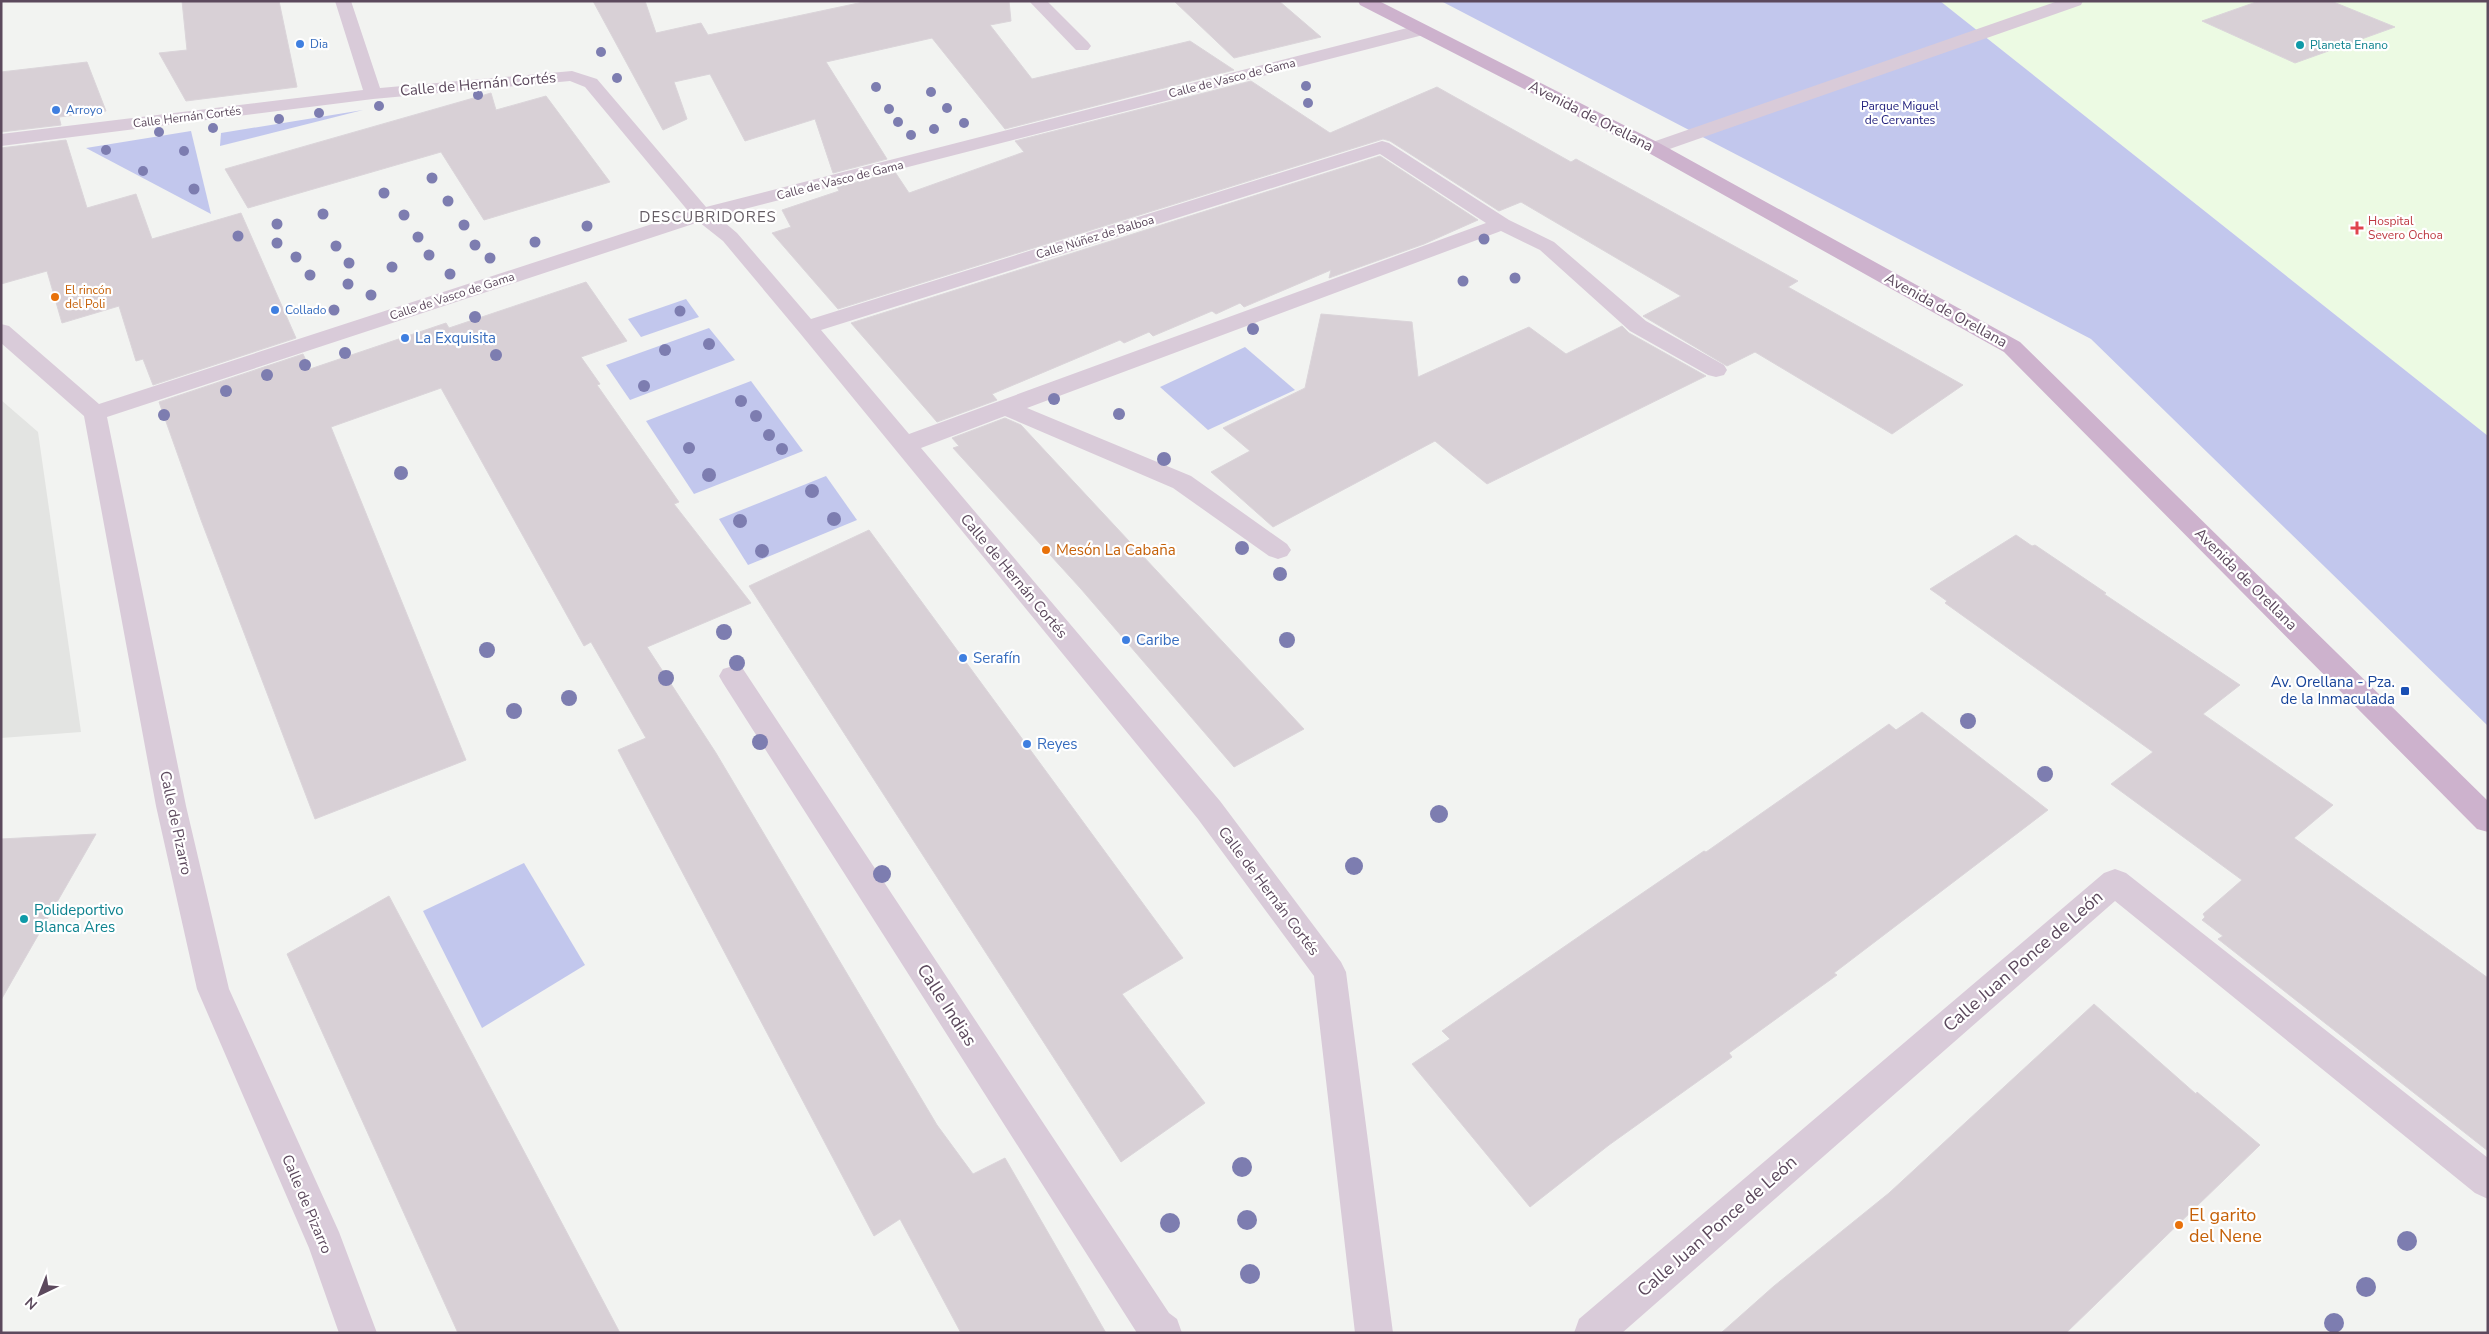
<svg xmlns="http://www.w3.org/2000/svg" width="2489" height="1334" viewBox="0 0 2489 1334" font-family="'Nunito Sans',sans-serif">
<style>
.education{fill:#e3e4e2}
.medical{fill:#ecfae3}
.green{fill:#c2c7ed}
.building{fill:#d8d0d6;stroke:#dbd5da}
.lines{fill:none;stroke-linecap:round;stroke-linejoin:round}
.minor{fill:#d9cbd9;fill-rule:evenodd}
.major{fill:#cdb2cd;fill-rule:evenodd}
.tree{fill:#7d7db0}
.shop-dot{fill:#3f7fe0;stroke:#fff;stroke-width:2}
.culture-dot{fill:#0f9aa8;stroke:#fff;stroke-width:2}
.health-dot{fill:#e0444e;stroke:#fff;stroke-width:2}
.food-dot{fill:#e8710a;stroke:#fff;stroke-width:2}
.transit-dot{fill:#1a4fb4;stroke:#fff;stroke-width:2}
.labels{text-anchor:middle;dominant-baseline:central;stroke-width:4.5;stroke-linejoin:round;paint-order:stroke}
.far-shop-label{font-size:12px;fill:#366cbe;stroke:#fff;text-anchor:start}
.far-culture-label{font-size:12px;fill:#0d838f;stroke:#fff;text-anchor:start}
.far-street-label{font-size:12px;fill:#5c495d;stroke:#fff}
.far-park-label{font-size:12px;fill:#1e1d7b;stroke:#fff}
.far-health-label{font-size:12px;fill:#be3a42;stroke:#fff;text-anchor:start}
.far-food-label{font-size:12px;fill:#c56008;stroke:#fff;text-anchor:start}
.street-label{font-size:15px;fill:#5c495d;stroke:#fff}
.far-quarter-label{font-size:15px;letter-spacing:1px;fill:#655d64;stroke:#fff}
.shop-label{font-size:15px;fill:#366cbe;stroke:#fff;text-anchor:start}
.food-label{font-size:15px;fill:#c56008;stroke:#fff;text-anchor:start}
.transit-label{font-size:15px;fill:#164399;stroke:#fff;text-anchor:end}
.culture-label{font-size:15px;fill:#0d838f;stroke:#fff;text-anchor:start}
.near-street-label{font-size:18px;fill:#5c495d;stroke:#fff}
.near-food-label{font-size:18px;fill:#c56008;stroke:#fff;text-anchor:start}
</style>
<rect width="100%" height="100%" fill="#f2f3f1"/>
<polygon class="education" points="1,400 38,432 81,732 1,738"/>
<polygon class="medical" points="1939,1 2488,1 2488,436 1964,20"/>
<g class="green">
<polygon points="1441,1 1940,1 2488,436 2488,726 2091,339"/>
<polygon points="363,110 220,146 221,133"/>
<polygon points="191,131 211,214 86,148"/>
<polygon points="686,299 699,317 641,337 628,319"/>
<polygon points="709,328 735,360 630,400 606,365"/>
<polygon points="1245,347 1295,390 1208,430 1160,387"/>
<polygon points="751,381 803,451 694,494 646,421"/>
<polygon points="826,476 857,520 748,565 719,519"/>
<polygon points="524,863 585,965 482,1028 423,911"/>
</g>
<g class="building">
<polygon points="182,1 279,1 297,87 186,101 159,53 187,50"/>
<polygon points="593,1 645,1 656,33 701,23 708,35 868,1 1009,1 1011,21 990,25 1032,79 1190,41 1234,70 1005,129 932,38 826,62 887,159 833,173 815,119 745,141 710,74 674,82 687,119 663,130"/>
<polygon points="1174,1 1279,1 1321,37 1234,58"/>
<polygon points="2259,1 2331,1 2395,27 2295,63 2202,21"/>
<polygon points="87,62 106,111 59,117 61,125 1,132 1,72"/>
<polygon points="1251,81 1330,133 1437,87 1571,162 1576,159 1798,281 1788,287 1963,385 1892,434 1755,352 1727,366 1643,316 1681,296 1521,202 1499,211 1390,141 1383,139 838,309 772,233 791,227 782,210 839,191 837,187 895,172 909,193 1024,152 1015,141"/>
<polygon points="491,93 496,110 546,96 610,182 484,220 441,152 248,208 225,169"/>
<polygon points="66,140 87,208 136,194 152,239 241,213 296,338 153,385 143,359 136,361 119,306 62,323 47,271 1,284 1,148"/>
<polygon points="1380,156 1478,220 1424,244 1329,278 1331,270 1244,307 1240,303 1216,314 1212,311 1153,336 1149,332 1124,343 1120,340 992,394 997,400 937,422 851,323"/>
<polygon points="586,282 627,341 581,357 600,384 597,385 679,502 674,504 751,603 647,647 716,753 937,1125 973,1174 1005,1158 1106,1333 961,1333 900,1219 874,1236 618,750 646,738 591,642 584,646 441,388 331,427 466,760 315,819 201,520 159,402 303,354 310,369 446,323 449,328"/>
<polygon points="1321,314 1412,322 1418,377 1529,327 1566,354 1622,326 1629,333 1706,376 1487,484 1435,441 1273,527 1211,472 1250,451 1223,428 1305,388"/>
<polygon points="1005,418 1021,425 1304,729 1234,767 1081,589 953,448 959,446 952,438"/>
<polygon points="869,530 1183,958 1122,994 1205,1103 1121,1162 749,586"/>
<polygon points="2016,535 2032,546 2035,545 2106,593 2104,594 2240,685 2203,714 2333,805 2294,838 2488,978 2488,1151 2218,939 2223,936 2202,920 2205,917 2203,914 2242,880 2111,784 2153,752 1945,603 1947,601 1930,589"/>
<polygon points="1922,712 2048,810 1834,973 1837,975 1729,1053 1732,1057 1609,1145 1530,1207 1412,1064 1450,1039 1442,1031 1600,922 1704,851 1706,852 1889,724 1896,730"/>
<polygon points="96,834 1,1000 1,839"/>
<polygon points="389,896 620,1333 458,1333 287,954"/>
<polygon points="2094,1004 2196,1094 2197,1092 2260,1145 2066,1333 1721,1333 1774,1286 1889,1193"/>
</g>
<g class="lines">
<g class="minor">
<path d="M335 1H351L380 88 572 71 597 79 706 207 1415 26H1427L1430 30 1427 34 717 216 737 233 811 319 1382 141 1389 143 1509 220 1554 242 1646 321 1724 365 1727 370 1724 375 1716 377 1708 375 1630 331 1540 250 1501 231 1027 408 1191 476 1287 544 1291 550 1287 556 1278 559 1269 556 1173 488 1005 416 921 448 1220 801 1341 962 1346 972 1393 1333H1355L1314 976 1198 819 799 332 723 241 699 222 107 417 186 806 229 989 339 1232 377 1333H339L309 1248 197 989 156 806 84 416 1 343V324L9 326 99 404 689 212 585 87 570 81 373 99 1 146V134L363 90ZM1380 154 1486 223 909 434 821 330Z"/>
<polygon points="1029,1 1047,1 1088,42 1091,46 1088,50 1076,50"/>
<polygon points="2058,1 2083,1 2081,5 1661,152 1647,152 1644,148 1647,144"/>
<polygon points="733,666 743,669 1169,1313 1177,1319 1182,1333 1137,1333 723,683 719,676 723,669"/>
<polygon points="2115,869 2126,873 2488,1158 2488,1199 2475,1193 2115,901 1622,1333 1574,1333 1579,1319 2104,873"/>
</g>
<polygon class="major" points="1358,1 1379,1 1661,144 2020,342 2488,801 2488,832 2477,829 2004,352 1647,152 1360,5"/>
</g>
<g class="tree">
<circle cx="601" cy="52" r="5"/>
<circle cx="617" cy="78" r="5"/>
<circle cx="1306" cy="86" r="5"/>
<circle cx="876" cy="87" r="5"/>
<circle cx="931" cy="92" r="5"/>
<circle cx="478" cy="95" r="5"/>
<circle cx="1308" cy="103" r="5"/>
<circle cx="379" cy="106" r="5"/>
<circle cx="947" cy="108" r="5"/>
<circle cx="889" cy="109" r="5"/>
<circle cx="319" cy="113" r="5"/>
<circle cx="279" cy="119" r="5"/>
<circle cx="898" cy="122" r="5"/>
<circle cx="964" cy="123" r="5"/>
<circle cx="213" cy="128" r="5"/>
<circle cx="934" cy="129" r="5"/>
<circle cx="159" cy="132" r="5"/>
<circle cx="911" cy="135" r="5"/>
<circle cx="106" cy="150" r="5"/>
<circle cx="184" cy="151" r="5"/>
<circle cx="143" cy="171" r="5"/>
<circle cx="432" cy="178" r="5.5"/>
<circle cx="194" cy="189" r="5.5"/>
<circle cx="384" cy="193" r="5.5"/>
<circle cx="448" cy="201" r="5.5"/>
<circle cx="323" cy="214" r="5.5"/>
<circle cx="404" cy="215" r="5.5"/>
<circle cx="277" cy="224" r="5.5"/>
<circle cx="464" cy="225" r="5.5"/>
<circle cx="587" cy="226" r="5.5"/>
<circle cx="238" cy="236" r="5.5"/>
<circle cx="418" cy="237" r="5.5"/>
<circle cx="1484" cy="239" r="5.5"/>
<circle cx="535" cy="242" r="5.5"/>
<circle cx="277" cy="243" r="5.5"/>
<circle cx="475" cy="245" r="5.5"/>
<circle cx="336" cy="246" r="5.5"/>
<circle cx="429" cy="255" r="5.5"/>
<circle cx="296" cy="257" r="5.5"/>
<circle cx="490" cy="258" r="5.5"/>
<circle cx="349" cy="263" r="5.5"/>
<circle cx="392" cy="267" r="5.5"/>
<circle cx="450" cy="274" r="5.5"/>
<circle cx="310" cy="275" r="5.5"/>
<circle cx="1515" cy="278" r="5.5"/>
<circle cx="1463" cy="281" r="5.5"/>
<circle cx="348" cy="284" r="5.5"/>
<circle cx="371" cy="295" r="5.5"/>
<circle cx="334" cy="310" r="5.5"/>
<circle cx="680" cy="311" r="5.5"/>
<circle cx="475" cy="317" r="6"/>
<circle cx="1253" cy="329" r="6"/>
<circle cx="484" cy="339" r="6"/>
<circle cx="709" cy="344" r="6"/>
<circle cx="665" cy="350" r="6"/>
<circle cx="345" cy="353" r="6"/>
<circle cx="496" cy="355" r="6"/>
<circle cx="305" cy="365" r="6"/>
<circle cx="267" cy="375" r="6"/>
<circle cx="644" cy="386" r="6"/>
<circle cx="226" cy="391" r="6"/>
<circle cx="1054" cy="399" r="6"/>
<circle cx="741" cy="401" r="6"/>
<circle cx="1119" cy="414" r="6"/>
<circle cx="164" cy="415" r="6"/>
<circle cx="756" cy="416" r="6"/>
<circle cx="769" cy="435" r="6"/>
<circle cx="689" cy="448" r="6"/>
<circle cx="782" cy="449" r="6"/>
<circle cx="1164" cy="459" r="7"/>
<circle cx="401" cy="473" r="7"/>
<circle cx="709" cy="475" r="7"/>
<circle cx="812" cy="491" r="7"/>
<circle cx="834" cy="519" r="7"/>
<circle cx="740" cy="521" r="7"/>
<circle cx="1242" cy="548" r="7"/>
<circle cx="762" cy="551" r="7"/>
<circle cx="1280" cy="574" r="7"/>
<circle cx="724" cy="632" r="8"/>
<circle cx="1287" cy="640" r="8"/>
<circle cx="487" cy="650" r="8"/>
<circle cx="737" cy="663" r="8"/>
<circle cx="666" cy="678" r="8"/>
<circle cx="569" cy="698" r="8"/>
<circle cx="514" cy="711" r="8"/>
<circle cx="1968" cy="721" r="8"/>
<circle cx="760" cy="742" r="8"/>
<circle cx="2045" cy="774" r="8"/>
<circle cx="1439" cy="814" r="9"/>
<circle cx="1354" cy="866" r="9"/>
<circle cx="882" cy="874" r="9"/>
<circle cx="1242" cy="1167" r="10"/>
<circle cx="1247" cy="1220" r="10"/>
<circle cx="1170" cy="1223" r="10"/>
<circle cx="2407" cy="1241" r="10"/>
<circle cx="1250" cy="1274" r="10"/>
<circle cx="2366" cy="1287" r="10"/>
<circle cx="2334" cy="1323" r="10"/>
</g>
<g class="shop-dot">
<circle cx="300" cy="44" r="5"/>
<circle cx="56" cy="110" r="5"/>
<circle cx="275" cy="310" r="5"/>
<circle cx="405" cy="338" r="5"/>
<circle cx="1126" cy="640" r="5"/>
<circle cx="963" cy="658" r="5"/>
<circle cx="1027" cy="744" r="5"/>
</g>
<g class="culture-dot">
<circle cx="2300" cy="45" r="5"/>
<circle cx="24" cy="919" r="5"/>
</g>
<path class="health-dot" d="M2354.5 220.5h5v5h5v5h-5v5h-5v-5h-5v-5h5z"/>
<g class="food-dot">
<circle cx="55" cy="297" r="5"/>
<circle cx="1046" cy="550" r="5"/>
<circle cx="2179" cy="1225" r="5"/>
</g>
<rect class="transit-dot" x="2400" y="686" width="10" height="10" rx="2.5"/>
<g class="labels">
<g class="far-shop-label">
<text x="310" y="44">Dia</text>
<text x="66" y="110">Arroyo</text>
<text x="285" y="310">Collado</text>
</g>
<g class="far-culture-label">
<text x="2310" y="45">Planeta Enano</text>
</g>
<g class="far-street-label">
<text transform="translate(1232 78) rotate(-14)">Calle de Vasco de Gama</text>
<text transform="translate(187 117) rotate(-7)">Calle Hernán Cortés</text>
<text transform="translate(840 180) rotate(-14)">Calle de Vasco de Gama</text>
<text transform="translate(1095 237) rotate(-17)">Calle Núñez de Balboa</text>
<text transform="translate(452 296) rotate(-18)">Calle de Vasco de Gama</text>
</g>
<g class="far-park-label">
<text x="1900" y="106">Parque Miguel<tspan x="1900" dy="14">de Cervantes</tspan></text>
</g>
<g class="far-health-label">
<text x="2368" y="221">Hospital<tspan x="2368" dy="14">Severo Ochoa</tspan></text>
</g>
<g class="far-food-label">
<text x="65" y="290">El rincón<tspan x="65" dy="14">del Poli</tspan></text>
</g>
<g class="street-label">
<text transform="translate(478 84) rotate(-5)">Calle de Hernán Cortés</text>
<text transform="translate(1591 116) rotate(27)">Avenida de Orellana</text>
<text transform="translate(1946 310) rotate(29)">Avenida de Orellana</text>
<text transform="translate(1014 576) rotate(50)">Calle de Hernán Cortés</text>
<text transform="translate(2246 579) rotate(45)">Avenida de Orellana</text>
<text transform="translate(176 823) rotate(78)">Calle de Pizarro</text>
<text transform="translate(1269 891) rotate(53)">Calle de Hernán Cortés</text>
<text transform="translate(307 1204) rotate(67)">Calle de Pizarro</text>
</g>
<g class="far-quarter-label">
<text x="708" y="217">DESCUBRIDORES</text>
</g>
<g class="shop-label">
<text x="415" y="338">La Exquisita</text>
<text x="1136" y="640">Caribe</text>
<text x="973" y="658">Serafín</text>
<text x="1037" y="744">Reyes</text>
</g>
<g class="food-label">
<text x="1056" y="550">Mesón La Cabaña</text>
</g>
<g class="transit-label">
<text x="2395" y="682">Av. Orellana - Pza.<tspan x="2395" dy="17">de la Inmaculada</tspan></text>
</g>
<g class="culture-label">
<text x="34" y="910">Polideportivo<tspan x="34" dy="17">Blanca Ares</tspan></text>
</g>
<g class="near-street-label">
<text transform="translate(2023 961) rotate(-41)">Calle Juan Ponce de León</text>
<text transform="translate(947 1005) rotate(57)">Calle Indias</text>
<text transform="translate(1717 1226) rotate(-41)">Calle Juan Ponce de León</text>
</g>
<g class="near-food-label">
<text x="2189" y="1215">El garito<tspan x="2189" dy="21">del Nene</tspan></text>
</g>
</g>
<rect width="2489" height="1334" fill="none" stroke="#5c495d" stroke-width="5"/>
<g transform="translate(40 1294) rotate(223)" stroke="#ffffff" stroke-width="4" paint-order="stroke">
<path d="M0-4L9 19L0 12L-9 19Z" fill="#5c495d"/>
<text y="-8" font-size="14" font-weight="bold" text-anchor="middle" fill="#5c495d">N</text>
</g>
</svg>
